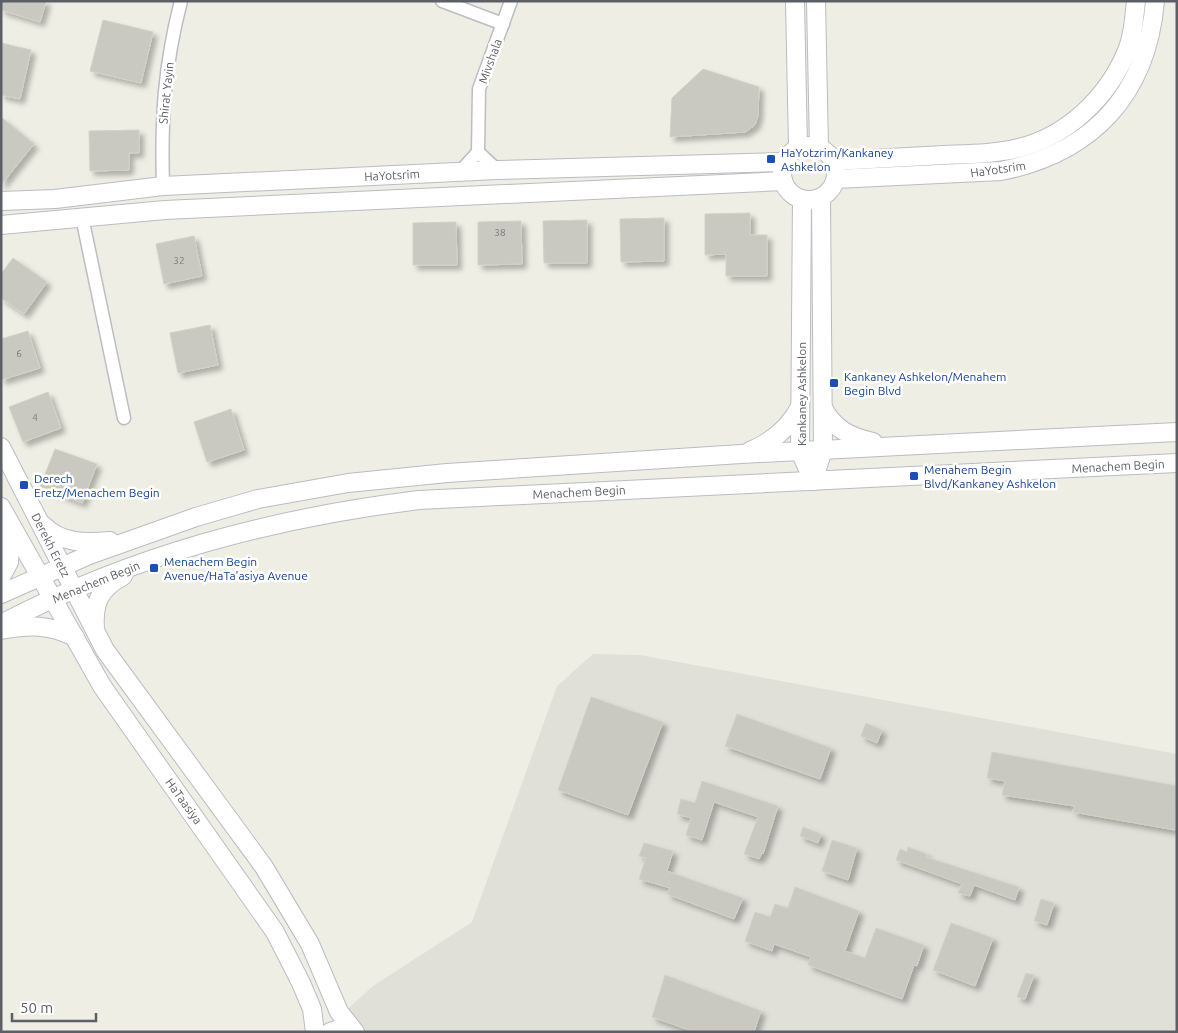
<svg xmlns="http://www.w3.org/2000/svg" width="1178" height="1033" viewBox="0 0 1178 1033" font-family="Ubuntu,sans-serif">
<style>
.industrial{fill:#e0e0d9}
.building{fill:#cac9c1;stroke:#d4d1c3;filter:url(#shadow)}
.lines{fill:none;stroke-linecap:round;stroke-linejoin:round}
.street-casing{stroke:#bcbdc3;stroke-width:15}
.secondary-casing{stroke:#babcc3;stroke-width:20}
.street{stroke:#fff;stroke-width:12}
.secondary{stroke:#fff;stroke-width:18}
.transit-dot{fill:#1a4fb4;stroke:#fff;stroke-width:2}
.labels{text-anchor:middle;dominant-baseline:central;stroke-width:5;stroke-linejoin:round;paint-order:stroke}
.number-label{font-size:10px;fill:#787a7c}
.street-label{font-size:12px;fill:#5c5f65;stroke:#fff}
.transit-label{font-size:12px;fill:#164399;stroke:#fff;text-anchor:start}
</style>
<defs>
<filter id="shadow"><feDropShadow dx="4.5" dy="4.5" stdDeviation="2.5" flood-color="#0004"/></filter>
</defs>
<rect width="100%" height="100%" fill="#efeee5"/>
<polygon class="industrial" points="593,654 640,655 1177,754 1177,1032 322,1032 373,986 472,922 557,686"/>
<g class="building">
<polygon points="1,1 46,1 40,22 1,10"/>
<polygon points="103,20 153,32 141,83 90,71"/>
<polygon points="1,43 31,50 20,99 1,95"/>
<polygon points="703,69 759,87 758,116 755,125 745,132 670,137 672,98"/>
<polygon points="1,117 34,144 1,185"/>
<polygon points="139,130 139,153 129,153 129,170 90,171 89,131"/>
<polygon points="750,213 750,235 767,235 767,276 726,276 726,254 705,255 705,214"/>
<polygon points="664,218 664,261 621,262 620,219"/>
<polygon points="587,220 587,263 544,263 543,221"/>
<polygon points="521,221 522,264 478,265 478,222"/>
<polygon points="456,222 457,265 413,265 413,223"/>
<polygon points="194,236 202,276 164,284 156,244"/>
<polygon points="13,258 47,282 24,314 1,298 1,274"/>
<polygon points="210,325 218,365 178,373 170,333"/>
<polygon points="28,331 40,368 1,380 1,339"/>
<polygon points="48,392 61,428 23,442 9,407"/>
<polygon points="231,409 244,450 207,462 194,422"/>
<polygon points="55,449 97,464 82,503 40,487"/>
<polygon points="591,697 663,722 628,815 558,790"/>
<polygon points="737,714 831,748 820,779 725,746"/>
<polygon points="866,723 882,730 877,743 861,736"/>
<polygon points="992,752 1177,786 1175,830 1073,812 1074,806 1002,795 1005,781 987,778"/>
<polygon points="702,781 778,806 763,854 762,853 759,859 744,854 758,817 714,802 702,840 686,835 691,818 677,814 681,799 695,803"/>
<polygon points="803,827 821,834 818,843 800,836"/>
<polygon points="832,840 857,848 848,880 822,871"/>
<polygon points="644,843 673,851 667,871 743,898 734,919 667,894 670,888 639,879 646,858 639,856"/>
<polygon points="908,847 927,854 926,857 1019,887 1015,900 974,885 970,896 958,893 962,884 896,860 900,849 907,852"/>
<polygon points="795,887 859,911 845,951 865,958 876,928 924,945 917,966 914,965 902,999 808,965 811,957 774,944 772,951 745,941 755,912 770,917 775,904 788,908"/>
<polygon points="1041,899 1054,903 1047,925 1034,921"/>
<polygon points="951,923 993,938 975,986 933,970"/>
<polygon points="1026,973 1034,975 1025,999 1017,997"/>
<polygon points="665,975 761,1011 754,1032 695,1032 652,1017"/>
</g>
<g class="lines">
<g class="street-casing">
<g id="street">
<polyline points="442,1 503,24"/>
<polyline points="478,152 479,89 511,1"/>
<polyline points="460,172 478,152 497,170"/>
<path d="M163 186C161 119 164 67 181 1"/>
<polyline points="82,217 124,418"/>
</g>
</g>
<g class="secondary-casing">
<g id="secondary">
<polyline points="795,1 798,148"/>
<polyline points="816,1 819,148"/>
<circle cx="809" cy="173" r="27"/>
<path d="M834 161C870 159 907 157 944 155 969 154 995 154 1019 148 1067 136 1107 98 1126 53 1133 37 1134 19 1136 1"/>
<path d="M836 179 1001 171C1092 153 1147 95 1155 1"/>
<polyline points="802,199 800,451 813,481"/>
<polyline points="1,201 55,199 163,186 497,170 784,162"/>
<polyline points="1,225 165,210 783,181"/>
<path d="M823 408C834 429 850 437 873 442"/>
<polyline points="1,447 105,650 264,867 310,944 339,1012 355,1032"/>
<path d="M750 451C772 442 789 428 800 407"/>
<polyline points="813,481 823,450 821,198"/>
<polyline points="1,507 102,686 275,932 301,983 312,1009 315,1032"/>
<path d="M43 525C62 544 85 543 110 541"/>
<polyline points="1,577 9,562 11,527"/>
<polyline points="1,594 89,555 196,517 258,499 348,483 447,473 741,454 1177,432"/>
<path d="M1 624C133 555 272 518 419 500L1177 463"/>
<path d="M1 630C30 625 48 624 75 637"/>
<path d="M95 630C93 603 99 589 123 576"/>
<polyline points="330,1032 339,1029 354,1032"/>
</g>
</g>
<use href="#street" class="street"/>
<use href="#secondary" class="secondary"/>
</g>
<g class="transit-dot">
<rect x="766" y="154" width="10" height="10" rx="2.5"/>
<rect x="829" y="378" width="10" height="10" rx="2.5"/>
<rect x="909" y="471" width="10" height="10" rx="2.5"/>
<rect x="19" y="480" width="10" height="10" rx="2.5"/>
<rect x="149" y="563" width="10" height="10" rx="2.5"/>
</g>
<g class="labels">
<g class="number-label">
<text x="500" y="232">38</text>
<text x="179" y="260">32</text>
<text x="19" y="353">6</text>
<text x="35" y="417">4</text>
</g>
<g class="street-label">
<text transform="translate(490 61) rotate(-70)">Mivshala</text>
<text transform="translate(166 93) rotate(-84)">Shirat Yayin</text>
<text transform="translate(998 169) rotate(-8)">HaYotsrim</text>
<text transform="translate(392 175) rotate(-3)">HaYotsrim</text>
<text transform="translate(801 394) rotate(-90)">Kankaney Ashkelon</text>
<text transform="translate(1118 466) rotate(-3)">Menachem Begin</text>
<text transform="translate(579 492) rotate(-3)">Menachem Begin</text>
<text transform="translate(51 545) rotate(63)">Derekh Eretz</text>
<text transform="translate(96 582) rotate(-22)">Menachem Begin</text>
<text transform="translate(184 801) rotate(54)">HaTaasiya</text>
</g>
<g class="transit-label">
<text x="781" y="152">HaYotzrim/Kankaney<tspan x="781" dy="14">Ashkelon</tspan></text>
<text x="844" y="376">Kankaney Ashkelon/Menahem<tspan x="844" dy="14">Begin Blvd</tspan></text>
<text x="924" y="469">Menahem Begin<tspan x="924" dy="14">Blvd/Kankaney Ashkelon</tspan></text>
<text x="34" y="478">Derech<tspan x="34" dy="14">Eretz/Menachem Begin</tspan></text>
<text x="164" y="561">Menachem Begin<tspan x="164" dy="14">Avenue/HaTa'asiya Avenue</tspan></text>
</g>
</g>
<rect width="1178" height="1033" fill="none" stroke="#5c5f65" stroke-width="5"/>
<path d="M12 1013v8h84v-8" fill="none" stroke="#5c5f65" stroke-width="2.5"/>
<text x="20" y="1013" font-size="15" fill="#5c5f65" stroke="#ffffff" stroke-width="4" paint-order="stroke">50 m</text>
</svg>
